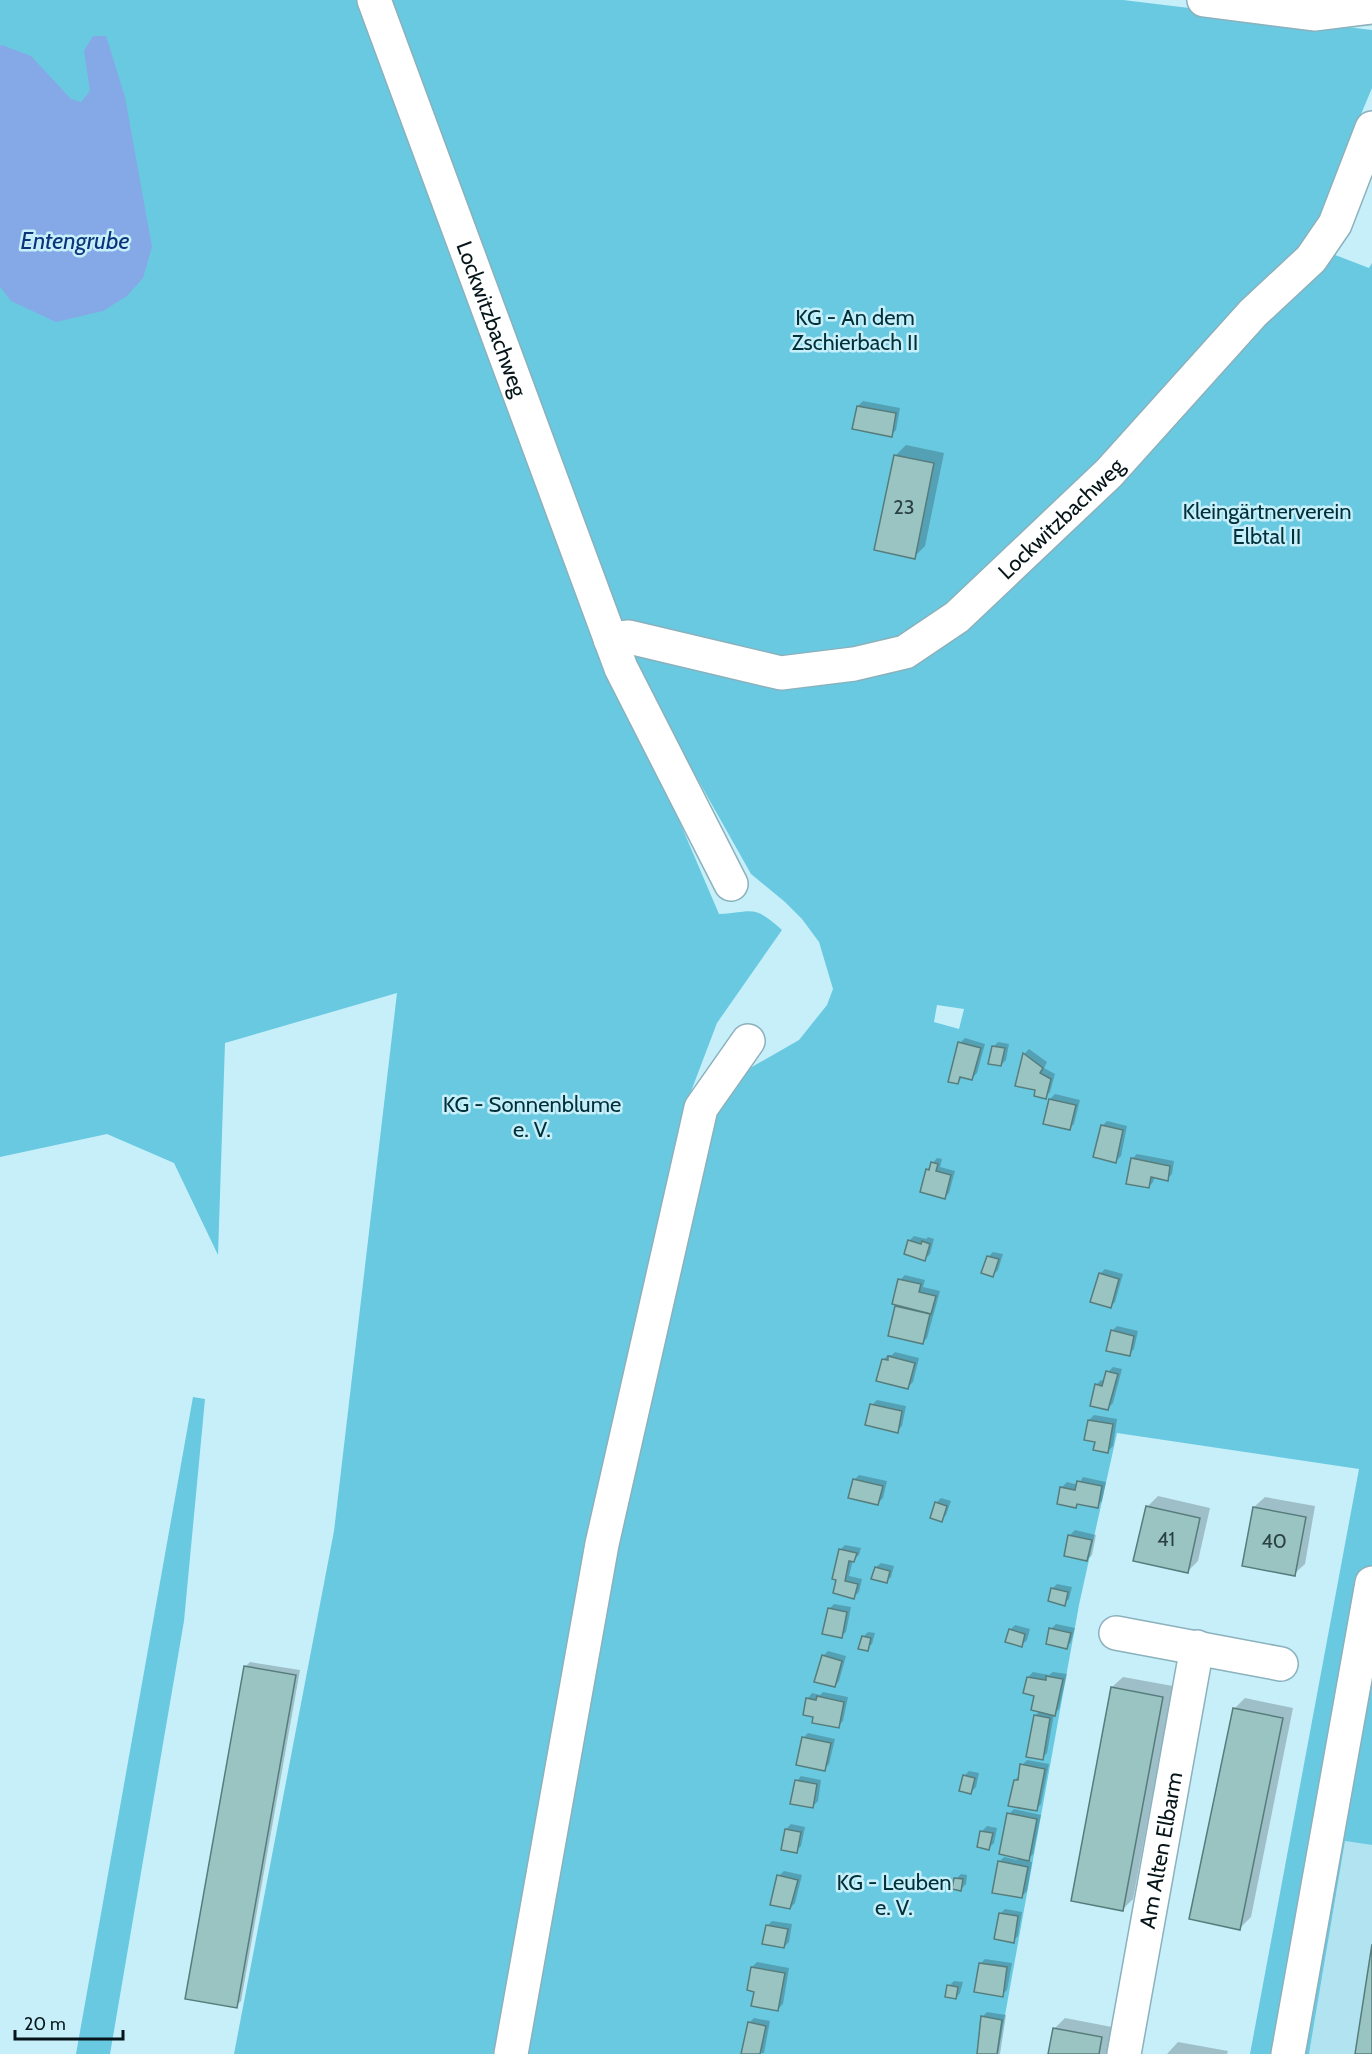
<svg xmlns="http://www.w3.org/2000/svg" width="1372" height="2054" viewBox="0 0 1372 2054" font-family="Cabin,sans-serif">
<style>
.built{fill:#b2e3f1}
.green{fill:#69c9e1;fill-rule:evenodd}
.water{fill:#85a9e6}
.shadow{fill:#0003}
.building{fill:#9ac4c2;stroke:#567d7c;stroke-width:1.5}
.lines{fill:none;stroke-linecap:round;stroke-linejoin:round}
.minor-casing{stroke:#8ab1bc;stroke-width:36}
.minor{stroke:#fff;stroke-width:33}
.labels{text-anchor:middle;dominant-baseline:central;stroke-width:5;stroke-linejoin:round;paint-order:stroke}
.number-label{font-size:20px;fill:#2b4143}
.park-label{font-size:22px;fill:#00313b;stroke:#c7effa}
.street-label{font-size:22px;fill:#061519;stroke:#c7effa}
.water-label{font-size:24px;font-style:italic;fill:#0b347a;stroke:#c7effa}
</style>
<rect width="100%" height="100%" fill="#c7effa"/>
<polygon class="built" points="1345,1841 1372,1845 1372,2054 1309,2054"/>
<g class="green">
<path d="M0 0H368L599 633 719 914C756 912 752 904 782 930L717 1023 687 1102 499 2054H234L334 1531 397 993 225 1043 218 1255 174 1163 107 1134 0 1157Z"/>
<path d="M386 0H1123L1372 30V88L1349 143 1330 253 1369 268 1372 263V1845L1345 1841 1309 2054H1250L1359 1469 1117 1433 1079 1605 998 2054H525L576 1734 704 1114 729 1080 799 1040 827 1005 833 989 819 942 802 919 785 902 751 874 630 659ZM937 1005 964 1009 959 1029 934 1022Z"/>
<polygon points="193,1397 205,1399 184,1621 110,2054 76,2054"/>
</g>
<polygon class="water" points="93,36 106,36 125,97 152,247 143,278 127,296 103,311 56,322 11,301 0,287 0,46 2,45 31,56 71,99 81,102 90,91 84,51"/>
<g class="shadow">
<polygon points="863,401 900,408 896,430 891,435 858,406"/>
<polygon points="906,445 944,453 925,546 914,557 895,456"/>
<polygon points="965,1038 985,1044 977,1073 972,1078 963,1076 957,1083 960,1043"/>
<polygon points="998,1042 1009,1044 1006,1060 1001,1065 993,1047"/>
<polygon points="1029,1049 1047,1062 1044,1068 1055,1074 1050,1092 1045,1097 1037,1089 1017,1085 1024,1054"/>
<polygon points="1055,1094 1080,1100 1074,1124 1069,1129 1050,1099"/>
<polygon points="1107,1121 1127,1126 1121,1156 1116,1161 1102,1126"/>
<polygon points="1137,1154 1174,1161 1172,1174 1167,1179 1155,1176 1153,1182 1149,1187 1132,1159"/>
<polygon points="937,1158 942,1159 940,1167 955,1171 949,1193 944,1198 927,1170"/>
<polygon points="914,1236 926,1239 928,1237 934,1239 930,1254 925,1259 909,1241"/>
<polygon points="993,1252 1003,1254 998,1270 993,1275 988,1257"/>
<polygon points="1105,1269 1123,1274 1115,1302 1110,1307 1100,1274"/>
<polygon points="905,1275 925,1280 923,1287 940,1291 927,1338 922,1343 890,1334 898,1304 900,1280"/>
<polygon points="1117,1326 1138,1331 1134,1349 1129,1354 1112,1331"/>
<polygon points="895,1352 919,1358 913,1382 908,1387 883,1360 888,1355 892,1355"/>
<polygon points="1113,1367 1122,1369 1113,1403 1108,1408 1096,1385 1101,1380 1105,1381 1108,1372"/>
<polygon points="877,1400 906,1406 902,1426 897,1431 872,1405"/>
<polygon points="1094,1415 1117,1419 1113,1446 1108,1451 1089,1420"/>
<polygon points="859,1475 887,1481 883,1498 878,1503 854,1480"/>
<polygon points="1083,1477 1106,1482 1102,1501 1097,1506 1079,1503 1076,1506 1062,1487 1067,1482 1078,1485"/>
<polygon points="1158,1496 1210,1508 1198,1561 1187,1572 1147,1507"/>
<polygon points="1265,1497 1315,1506 1305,1564 1294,1574 1254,1507"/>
<polygon points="941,1498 951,1501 946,1515 941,1520 936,1503"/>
<polygon points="1075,1530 1096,1535 1092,1555 1087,1560 1070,1535"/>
<polygon points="845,1545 861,1548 859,1555 853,1560 849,1576 862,1579 859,1592 854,1597 834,1592 840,1550"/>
<polygon points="881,1563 894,1566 891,1577 886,1582 876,1567"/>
<polygon points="1057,1584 1072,1587 1069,1599 1064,1604 1052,1589"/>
<polygon points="834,1604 851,1607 846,1632 841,1636 829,1609"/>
<polygon points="1056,1624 1075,1628 1071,1642 1067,1647 1051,1629"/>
<polygon points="1015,1625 1030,1629 1027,1640 1022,1645 1010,1630"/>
<polygon points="868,1632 875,1633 872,1644 867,1649 863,1637"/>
<polygon points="828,1651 846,1656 839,1681 835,1686 823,1656"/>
<polygon points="250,1662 300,1670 241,2001 236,2006 245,1667"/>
<polygon points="1033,1672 1049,1675 1053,1672 1067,1674 1059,1709 1054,1714 1047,1753 1042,1758 1035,1716 1040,1711 1028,1677"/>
<polygon points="1123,1677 1173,1686 1133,1899 1122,1910 1112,1687"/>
<polygon points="823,1692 848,1697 843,1721 838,1726 804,1714 808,1698 812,1693 820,1695"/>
<polygon points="1245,1698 1293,1708 1251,1917 1240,1928 1234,1709"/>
<polygon points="808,1733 835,1739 829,1764 824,1769 803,1738"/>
<polygon points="1027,1760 1049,1764 1041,1804 1036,1809 1015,1780 1020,1775 1022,1765"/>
<polygon points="969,1771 979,1773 976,1787 971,1792 964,1776"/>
<polygon points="801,1776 821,1780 818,1801 813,1806 797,1781"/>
<polygon points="1014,1809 1041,1815 1033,1854 1026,1861 1032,1862 1027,1891 1022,1896 999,1862 1004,1857 1017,1860 1009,1814"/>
<polygon points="791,1824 805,1827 801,1846 796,1851 786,1829"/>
<polygon points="987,1826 997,1828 994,1843 989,1848 982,1831"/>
<polygon points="784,1871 802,1875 795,1903 790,1908 779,1876"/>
<polygon points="961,1874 967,1875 966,1884 961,1889 956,1879"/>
<polygon points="1005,1909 1022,1912 1018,1936 1013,1941 1000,1914"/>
<polygon points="772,1921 792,1924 789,1942 784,1947 767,1926"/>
<polygon points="985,1959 1012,1963 1007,1990 1002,1995 980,1964"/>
<polygon points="757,1962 789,1968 783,2004 778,2009 756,1991 752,1967"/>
<polygon points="954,1981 963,1982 960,1993 956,1998 949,1986"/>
<polygon points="987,2012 1006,2015 1000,2054 978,2054 982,2017"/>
<polygon points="754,2018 770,2021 764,2053 743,2054 749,2023"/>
<polygon points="1065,2018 1112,2027 1107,2054 1050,2054 1054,2029"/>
<polygon points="1178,2042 1228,2051 1227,2054 1167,2054"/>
</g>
<g class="building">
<polygon points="857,406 896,413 892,437 852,429"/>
<polygon points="894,455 934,463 915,559 874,550"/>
<polygon points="958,1042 981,1048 972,1080 960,1077 958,1084 948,1082"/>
<polygon points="992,1046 1005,1048 1001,1066 988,1064"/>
<polygon points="1023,1053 1043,1068 1040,1073 1051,1079 1046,1099 1034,1096 1035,1090 1015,1086"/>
<polygon points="1049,1099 1076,1105 1070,1130 1043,1124"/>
<polygon points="1101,1125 1123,1130 1116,1163 1093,1157"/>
<polygon points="1131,1158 1170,1166 1168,1181 1151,1177 1149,1188 1126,1184"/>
<polygon points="931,1162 938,1164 936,1171 951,1175 945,1199 920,1192 926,1169 929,1170"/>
<polygon points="908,1240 921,1244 922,1241 930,1244 925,1261 904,1254"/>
<polygon points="987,1256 999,1259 993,1277 981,1273"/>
<polygon points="1099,1273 1119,1279 1111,1308 1090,1302"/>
<polygon points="898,1279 921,1284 919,1292 936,1296 931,1314 892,1304"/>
<polygon points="895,1306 930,1314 923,1344 888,1336"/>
<polygon points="1111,1330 1134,1336 1130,1356 1106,1351"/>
<polygon points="888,1356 915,1363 908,1389 876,1381 882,1359 888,1360"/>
<polygon points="1106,1371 1118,1374 1108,1410 1090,1406 1095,1384 1102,1386"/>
<polygon points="870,1404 902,1411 898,1433 865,1425"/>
<polygon points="1088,1420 1113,1424 1108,1453 1093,1450 1095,1442 1084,1440"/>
<polygon points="853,1479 883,1486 878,1505 848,1498"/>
<polygon points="1077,1481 1102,1486 1098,1508 1077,1504 1076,1508 1057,1504 1060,1487 1075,1490"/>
<polygon points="935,1502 947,1506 942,1522 930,1518"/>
<polygon points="1146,1506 1200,1518 1188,1573 1133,1561"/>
<polygon points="1253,1507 1306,1517 1295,1576 1242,1566"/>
<polygon points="1068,1535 1092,1540 1087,1561 1064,1556"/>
<polygon points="839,1549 857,1553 854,1562 849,1561 845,1581 858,1584 854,1599 833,1593 836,1580 832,1579"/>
<polygon points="875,1567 890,1571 887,1583 871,1579"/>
<polygon points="1051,1588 1068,1592 1065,1606 1048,1601"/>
<polygon points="828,1608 847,1612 842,1638 822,1634"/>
<polygon points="1049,1628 1071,1633 1067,1649 1046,1644"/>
<polygon points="1009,1629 1025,1634 1022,1647 1005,1642"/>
<polygon points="862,1636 871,1638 868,1651 858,1649"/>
<polygon points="822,1655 842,1661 835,1687 814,1682"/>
<polygon points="244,1666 296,1675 237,2008 185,1999"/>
<polygon points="1046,1676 1063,1679 1055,1716 1031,1710 1034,1696 1023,1693 1027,1677 1046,1680"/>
<polygon points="1111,1687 1163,1697 1123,1911 1071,1901"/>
<polygon points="817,1696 844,1702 839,1728 812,1723 813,1717 803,1715 806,1698 816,1700"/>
<polygon points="1233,1708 1283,1718 1240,1930 1189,1919"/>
<polygon points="1034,1715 1050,1718 1043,1760 1026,1757"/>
<polygon points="802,1737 831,1743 825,1771 796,1765"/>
<polygon points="1020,1764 1045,1769 1037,1811 1008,1806 1014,1780 1018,1780"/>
<polygon points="963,1775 975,1778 971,1794 959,1791"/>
<polygon points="795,1780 817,1784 813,1808 790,1804"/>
<polygon points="1007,1813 1037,1819 1029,1861 999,1854"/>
<polygon points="785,1829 801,1832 797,1853 781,1850"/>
<polygon points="980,1831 993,1833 989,1850 977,1847"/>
<polygon points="998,1861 1028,1867 1022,1898 992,1893"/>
<polygon points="777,1875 798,1880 790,1909 770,1905"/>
<polygon points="954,1878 963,1879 961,1891 952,1889"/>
<polygon points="999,1913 1018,1916 1014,1943 994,1939"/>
<polygon points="766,1925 788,1929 784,1948 762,1944"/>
<polygon points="1372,1944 1372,2054 1355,2054"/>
<polygon points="979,1963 1007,1967 1003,1997 974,1992"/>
<polygon points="751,1967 785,1973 778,2011 751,2006 754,1992 747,1990"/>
<polygon points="947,1985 958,1987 956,1999 945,1997"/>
<polygon points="981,2016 1002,2020 997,2054 977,2054"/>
<polygon points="748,2022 766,2026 760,2054 741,2054"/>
<polygon points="1053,2028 1102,2037 1099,2054 1048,2054"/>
</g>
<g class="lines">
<g class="minor-casing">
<g id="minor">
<path id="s1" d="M374 0 621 668 731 884"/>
<polyline points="1204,0 1314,14 1372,7"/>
<path id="s2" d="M610 639 629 637 781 673 854 664 905 652 957 617 1109 473 1253 313 1311 259 1335 224 1372 128"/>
<polyline points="1116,1633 1281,1664"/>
<polyline points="511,2054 602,1544 701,1108 748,1041"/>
<path id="s3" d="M1124 2054 1197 1647"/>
<polyline points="1288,2054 1372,1583"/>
</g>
</g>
<use href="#minor" class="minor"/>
</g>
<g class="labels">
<g class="number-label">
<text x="904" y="507">23</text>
<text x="1166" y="1539">41</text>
<text x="1274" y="1541">40</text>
</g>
<g class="park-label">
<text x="855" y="317">KG - An dem<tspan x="855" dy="25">Zschierbach II</tspan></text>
<text x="1267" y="511">Kleingärtnerverein<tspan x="1267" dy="25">Elbtal II</tspan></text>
<text x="532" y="1104">KG - Sonnenblume<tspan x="532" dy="25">e. V.</tspan></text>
<text x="894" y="1882">KG - Leuben<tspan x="894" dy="25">e. V.</tspan></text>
</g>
<g class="street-label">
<text stroke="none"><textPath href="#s1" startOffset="340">Lockwitzbachweg</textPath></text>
<text stroke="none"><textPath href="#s2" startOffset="507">Lockwitzbachweg</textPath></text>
<text stroke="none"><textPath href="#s3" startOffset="207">Am Alten Elbarm</textPath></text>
</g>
<g class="water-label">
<text x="75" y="240">Entengrube</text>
</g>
</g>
<path d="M15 2030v9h108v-9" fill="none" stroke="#061519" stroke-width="3"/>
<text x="24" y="2030" font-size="18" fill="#061519" stroke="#c7effa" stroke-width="4.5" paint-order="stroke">20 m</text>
</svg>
